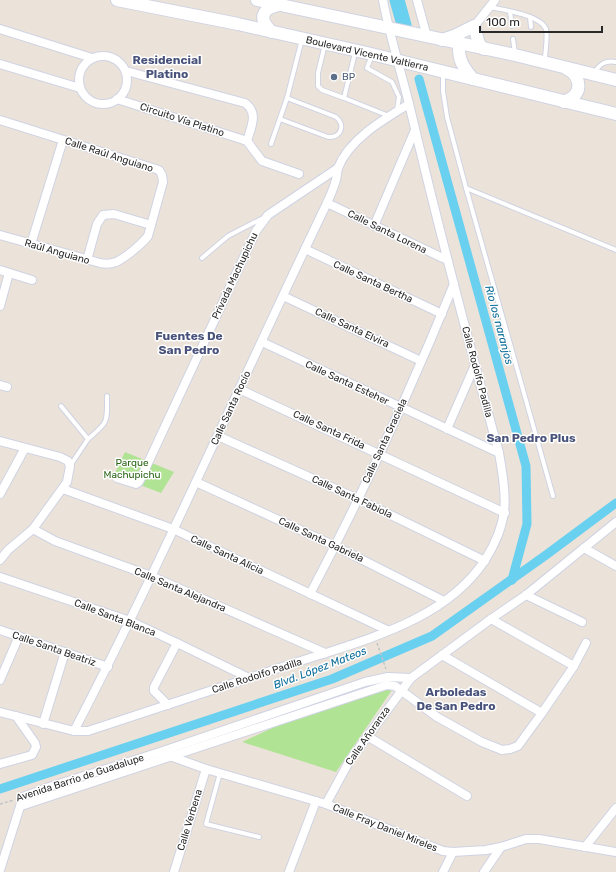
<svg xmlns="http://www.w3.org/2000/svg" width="616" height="872" viewBox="0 0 616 872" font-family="Rubik,sans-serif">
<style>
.green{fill:#b1e394}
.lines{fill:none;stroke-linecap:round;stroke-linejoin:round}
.canal{stroke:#6ad0f0;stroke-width:9}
.river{stroke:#6ad0f0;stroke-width:15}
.lane-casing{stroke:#cfd3e2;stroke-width:6}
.street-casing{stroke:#cfd3e2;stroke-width:10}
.secondary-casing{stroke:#cfd3e2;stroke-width:14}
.path{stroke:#c3c3c3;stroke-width:1.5;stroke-dasharray:3 2;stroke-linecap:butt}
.lane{stroke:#fff;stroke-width:4}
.street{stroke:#fff;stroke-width:8}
.secondary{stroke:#fff;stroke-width:12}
.service-dot{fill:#5c6f8a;stroke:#fff;stroke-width:1.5}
.labels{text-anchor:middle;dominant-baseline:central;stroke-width:3;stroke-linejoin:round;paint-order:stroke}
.street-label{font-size:10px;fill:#282828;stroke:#fff}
.service-label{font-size:10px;fill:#4e5e75;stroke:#fff;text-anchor:start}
.park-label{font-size:10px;fill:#2a6618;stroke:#fff}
.water-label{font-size:11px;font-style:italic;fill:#0b6d9a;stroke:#fff}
.quarter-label{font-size:12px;font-weight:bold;fill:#48527a;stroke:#fff}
</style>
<rect width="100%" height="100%" fill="#ebe3da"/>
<g class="green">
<polygon points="125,452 174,472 161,493 114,475"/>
<polygon points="394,687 336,772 242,742 311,710"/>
</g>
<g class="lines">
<g class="canal">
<polyline points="419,79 526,466 527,524 512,580"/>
<polyline points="0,789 332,679 432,636 546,555 616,503"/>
</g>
<polyline class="river" points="397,0 404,25"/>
<g class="lane-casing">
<g id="lane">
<path d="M490 7C503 10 541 15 546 29 548 39 545 51 545 60"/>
<polyline points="510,12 512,26"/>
<polyline points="530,17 531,27"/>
<polyline points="513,39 515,53"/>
<polyline points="325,44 318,73 318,86 322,90 344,98 355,53"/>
<polyline points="372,55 367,68 392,82 399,97 397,110"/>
<polyline points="443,73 443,91 447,117 466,188 553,496"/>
<path d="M594 73C600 64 605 60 616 62"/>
<polyline points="344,98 389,116"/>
<path d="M280 119 328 137C341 138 346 125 336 117L287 98"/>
<polyline points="271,144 287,98 302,39"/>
<polyline points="466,188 616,250"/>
<polyline points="202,258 228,236 265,217"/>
<polyline points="61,406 88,439 70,466"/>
<path d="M88 439C109 421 107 423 107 396"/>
<polyline points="220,773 206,824 259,837"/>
</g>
</g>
<g class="street-casing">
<g id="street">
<polyline points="417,0 427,37"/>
<polyline points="0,29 92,58"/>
<polyline points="472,29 495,0"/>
<circle cx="103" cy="80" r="24"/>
<polyline points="0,64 80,88"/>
<path d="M126 71 245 103C259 113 251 127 247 141"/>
<polyline points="117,99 247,141 262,161 299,174"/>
<path d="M0 120 159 170 162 175 163 182 148 236C142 244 125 258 116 262 111 264 105 264 100 263L0 235"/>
<polyline points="327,203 447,260"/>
<polyline points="374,226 415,130"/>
<polyline points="31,244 63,140"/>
<polyline points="305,249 442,314"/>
<polyline points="87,260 97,224 103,215 114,214 151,225"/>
<polyline points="0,270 32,280"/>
<polyline points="283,296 421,361"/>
<polyline points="0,306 9,273"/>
<polyline points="262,342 499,453"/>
<polyline points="0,385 7,387"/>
<polyline points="239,389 505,513"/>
<polyline points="447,429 475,365"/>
<polyline points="218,436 358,499 485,561"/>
<polyline points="0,441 60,457 68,461 70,466 67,482 33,529 8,550 0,560"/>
<polyline points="117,478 136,484 139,482 141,478 256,231 268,215 338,168"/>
<polyline points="196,482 335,546 444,601"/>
<polyline points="63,489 173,529 387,630"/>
<polyline points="0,494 25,448"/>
<polyline points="33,529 55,541 151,576 325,653"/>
<polyline points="584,548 616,566"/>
<polyline points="0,577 130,621 177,643 249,678"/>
<path d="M310 594C363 494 411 389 454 284"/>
<polyline points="526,595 582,622"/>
<polyline points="491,619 574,666"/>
<polyline points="0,630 108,667"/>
<polyline points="442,655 542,713"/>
<polyline points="0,680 19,636"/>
<polyline points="168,705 154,691 154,687 177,643"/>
<path d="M0 712 74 731H88C143 713 197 695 252 677 276 669 299 661 323 654 381 635 450 614 485 560 510 521 507 496 499 453 468 340 438 226 411 112 402 74 390 38 383 0"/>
<polyline points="43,724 65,652"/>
<path d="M74 731C164 558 242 379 327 203 330 196 333 190 335 183 337 178 337 172 338 168 349 139 384 119 409 104"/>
<polyline points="367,736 467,796"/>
<polyline points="170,756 206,769 326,804 443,851 453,852 486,850 501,847 526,839 539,839 616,852"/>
<polyline points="0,764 32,755 36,747 35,743 16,716"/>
<polyline points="326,804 350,760 411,678 491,619 526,595 616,522"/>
<polyline points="21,806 387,685 395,686 437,717 482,742 502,750 510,749 518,746 542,713 574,666 586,643"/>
<polyline points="585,847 616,808"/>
<polyline points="0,870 23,797 49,787 160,752 365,682 388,677 411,678"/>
<polyline points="174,872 206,769"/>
<polyline points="289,872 316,801"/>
<polyline points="443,872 453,852"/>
<polyline points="484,872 501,847"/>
</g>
</g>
<g class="secondary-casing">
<g id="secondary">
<polyline points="117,0 238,24 367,53 616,114"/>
<polyline points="257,0 515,55 616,80"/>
<path d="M272 32C258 19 261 9 279 5"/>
<polyline points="442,40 454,36 474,26 479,44 484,49"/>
<path d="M459 44C458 60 463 67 473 79"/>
<path d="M564 102C567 100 570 99 573 97 583 88 578 74 567 69"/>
</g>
</g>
<g class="path">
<polyline points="377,643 386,669"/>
<polyline points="0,804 14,800"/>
</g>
<use href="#lane" class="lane"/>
<use href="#street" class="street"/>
<use href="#secondary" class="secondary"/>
</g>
<circle class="service-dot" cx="334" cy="77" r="4"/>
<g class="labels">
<g class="street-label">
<text transform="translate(367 54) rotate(13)">Boulevard Vicente Valtierra</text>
<text transform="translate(182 120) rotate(18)">Circuito Vía Platino</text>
<text transform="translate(109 155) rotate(18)">Calle Raúl Anguiano</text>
<text transform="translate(387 232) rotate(26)">Calle Santa Lorena</text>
<text transform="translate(57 252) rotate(16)">Raúl Anguiano</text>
<text transform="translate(235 276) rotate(-65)">Privada Machupichu</text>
<text transform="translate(373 282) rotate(25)">Calle Santa Bertha</text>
<text transform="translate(352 328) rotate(25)">Calle Santa Elvira</text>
<text transform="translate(477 372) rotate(75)">Calle Rodolfo Padilla</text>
<text transform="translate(347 383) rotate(25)">Calle Santa Esteher</text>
<text transform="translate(231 408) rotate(-65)">Calle Santa Rocío</text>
<text transform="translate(329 430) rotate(25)">Calle Santa Frida</text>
<text transform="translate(385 441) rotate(-65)">Calle Santa Graciela</text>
<text transform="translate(352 497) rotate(25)">Calle Santa Fabiola</text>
<text transform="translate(321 540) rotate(25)">Calle Santa Gabriela</text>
<text transform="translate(227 555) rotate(25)">Calle Santa Alicia</text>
<text transform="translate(180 590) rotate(23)">Calle Santa Alejandra</text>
<text transform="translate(115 618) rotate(21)">Calle Santa Blanca</text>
<text transform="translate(54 649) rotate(19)">Calle Santa Beatriz</text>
<text transform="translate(257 676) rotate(-18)">Calle Rodolfo Padilla</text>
<text transform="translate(368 736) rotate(-55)">Calle Añoranza</text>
<text transform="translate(80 778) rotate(-18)">Avenida Barrio de Guadalupe</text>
<text transform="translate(190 820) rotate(-73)">Calle Verbena</text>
<text transform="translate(385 828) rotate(22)">Calle Fray Daniel Mireles</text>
</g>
<g class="service-label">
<text x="342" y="77">BP</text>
</g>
<g class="park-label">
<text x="132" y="463">Parque<tspan x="132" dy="12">Machupichu</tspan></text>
</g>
<g class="water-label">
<text transform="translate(499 325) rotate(75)">Rio los naranjos</text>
<text transform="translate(320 668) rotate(-21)">Blvd. López Mateos</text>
</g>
<g class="quarter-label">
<text x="167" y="60">Residencial<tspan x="167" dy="14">Platino</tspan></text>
<text x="189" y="336">Fuentes De<tspan x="189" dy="14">San Pedro</tspan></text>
<text x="531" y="438">San Pedro Plus</text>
<text x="456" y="692">Arboledas<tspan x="456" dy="14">De San Pedro</tspan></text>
</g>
</g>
<path d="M480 26v6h122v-6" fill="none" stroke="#282828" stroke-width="2"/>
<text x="486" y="26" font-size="12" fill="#282828" stroke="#ffffff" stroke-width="3" paint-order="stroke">100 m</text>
</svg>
